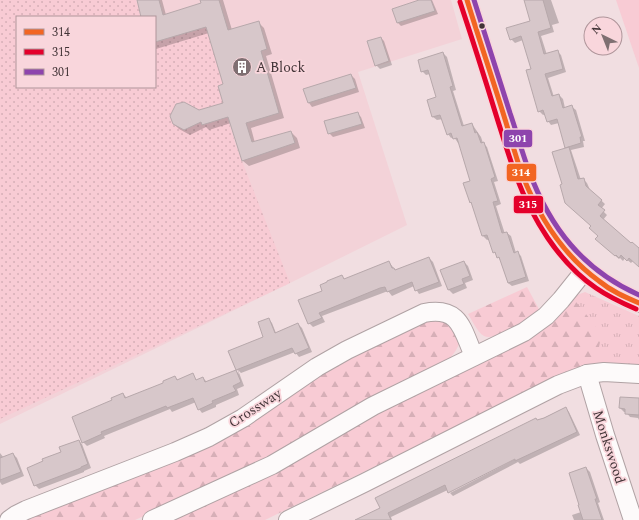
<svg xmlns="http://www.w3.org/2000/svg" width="639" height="520" viewBox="0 0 639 520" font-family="Spectral,serif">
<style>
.built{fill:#f3d2d8;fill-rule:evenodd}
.grass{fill:url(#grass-tufts)}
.forest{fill:url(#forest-firs)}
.park{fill:url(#park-dots)}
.pitch{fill:#f8cbd4}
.shadow{fill:#0003}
.building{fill:#d7c7ca;stroke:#b7a8ab}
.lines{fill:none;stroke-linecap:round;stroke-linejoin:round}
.minor-casing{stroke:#b0a2a4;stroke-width:20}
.minor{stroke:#fdfafa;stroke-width:18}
.bus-1-casing{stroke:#f9d6dc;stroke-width:8}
.bus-2-casing{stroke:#f9d6dc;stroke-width:8}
.bus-3-casing{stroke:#f9d6dc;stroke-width:8}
.bus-1{stroke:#f26522;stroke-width:5}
.bus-2{stroke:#e4002b;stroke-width:5}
.bus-3{stroke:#8e44ad;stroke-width:5}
.bus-dot{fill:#413336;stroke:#f9d6dc;stroke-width:1.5}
.labels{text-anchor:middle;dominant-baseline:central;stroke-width:3.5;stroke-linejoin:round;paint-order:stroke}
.poi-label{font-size:14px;fill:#413336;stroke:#f9d6dc;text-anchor:start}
.street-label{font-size:14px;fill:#413336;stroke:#f9d6dc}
.line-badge{stroke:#f9d6dc;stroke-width:1.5}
.badge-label{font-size:11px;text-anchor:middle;font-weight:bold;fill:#fff}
</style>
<defs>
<pattern id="grass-tufts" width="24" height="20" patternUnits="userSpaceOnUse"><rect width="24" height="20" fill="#f8cbd4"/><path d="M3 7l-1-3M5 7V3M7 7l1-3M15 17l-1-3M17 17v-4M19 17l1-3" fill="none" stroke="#d6afb7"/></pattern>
<pattern id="forest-firs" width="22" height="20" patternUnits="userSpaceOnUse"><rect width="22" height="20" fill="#f8cbd4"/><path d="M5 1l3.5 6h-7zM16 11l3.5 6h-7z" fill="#d6afb7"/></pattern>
<pattern id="park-dots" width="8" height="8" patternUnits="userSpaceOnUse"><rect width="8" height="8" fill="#f8cbd4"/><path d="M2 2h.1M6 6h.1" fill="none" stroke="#d6afb7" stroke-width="1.8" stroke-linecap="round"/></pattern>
</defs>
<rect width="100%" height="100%" fill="#f1dee1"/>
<path class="built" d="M0 0H451L462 39 358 72 407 225 290 283 0 424ZM17 17H155V87H17Z"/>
<polygon class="grass" points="585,292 639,316 639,367 578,370 572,297"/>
<g class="forest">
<path d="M527 287 540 311C529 317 496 342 484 336 477 332 472 320 468 314Z"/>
<polygon points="572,297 595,325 600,342 597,357 578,370 556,378 265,520 164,520"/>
<path d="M434 317 445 318 461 338C458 350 452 356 443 365L267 461 135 520H18L162 465 321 373Z"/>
</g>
<polygon class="park" points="0,0 136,0 141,17 17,17 17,87 155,87 155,42 207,27 223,84 218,86 236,146 290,283 0,419"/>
<polygon class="pitch" points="616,0 639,0 639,68"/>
<g class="shadow">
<polygon points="138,0 162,0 166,15 202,4 201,0 223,0 232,30 258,22 264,28 272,54 266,56 284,118 251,128 255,143 291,132 297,138 300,148 249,166 243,161 231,123 209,130 206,127 190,135 179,129 173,123 199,111 225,103 225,85 209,33 156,49 155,17 143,17"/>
<polygon points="423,0 432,0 438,14 401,26 398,23 394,9"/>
<polygon points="525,0 551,0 559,23 552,25 554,32 541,36 547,55 557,51 561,55 566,72 548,78 554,97 559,95 563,99 565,108 572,107 576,110 585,141 583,141 584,147 571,150 581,180 583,179 587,183 590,190 605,204 601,209 607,215 603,220 631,245 639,248 639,266 633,261 631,263 625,258 623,261 620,258 619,259 600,243 600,236 563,185 567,149 559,123 551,125 548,121 546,114 543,115 539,111 532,69 523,40 515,43 511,39 532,21"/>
<polygon points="381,38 384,41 392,65 380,69 376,65"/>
<polygon points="443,53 447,57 456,90 453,91 464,126 472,124 481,137 483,143 487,147 498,181 494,182 501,204 496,206 505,234 507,233 511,236 516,253 518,253 521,256 529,281 512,286 508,283 501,261 494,252 490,239 487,240 483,236 465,183 471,182 459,142 458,143 454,137 451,138 448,134 443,119 437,120 433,117 437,98 430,74 426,75 422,71"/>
<polygon points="351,75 355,79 359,92 312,107 309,103 304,90"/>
<polygon points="357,113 361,117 365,128 333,137 329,133"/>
<polygon points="429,258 433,262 442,286 419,294 414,286 392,296 388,291 322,316 325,322 313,327 309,323 323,291 342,276 345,280 389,262 396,271"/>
<polygon points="464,262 468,266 473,280 465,283 467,288 453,294 449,290 442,271"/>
<polygon points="268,319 272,323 276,333 298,324 302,328 312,352 299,357 295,352 241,373 238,370 244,386 237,389 239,395 216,405 216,407 202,413 199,409 196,402 172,412 170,409 104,436 105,438 87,446 83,442 113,401 123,394 127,398 165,383 175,377 178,380 192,374 197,381 203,378 207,382 236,371 239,374 230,351 265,337"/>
<polygon points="639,399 639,420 638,418 630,417 626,412 624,412 620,408"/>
<polygon points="565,408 569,412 580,435 520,464 518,462 453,496 450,493 519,457 519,456 391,517 392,520 358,520 381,509 537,421"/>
<polygon points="79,441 82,444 91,468 84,471 84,472 39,489 35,485"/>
<polygon points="0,453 4,458 13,454 17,458 24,476 2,485 0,482"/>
<polygon points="586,468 590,472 600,502 598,503 604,520 574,520 572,515 581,512"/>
</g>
<g class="building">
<polygon points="137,0 159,0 163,15 201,3 200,0 219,0 228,30 259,21 267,49 261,51 279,113 246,123 252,142 291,131 295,143 242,161 228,117 202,125 201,122 184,130 173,124 170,116 176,104 184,102 199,110 223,103 218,86 223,84 206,27 155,42 155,17 141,17"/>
<polygon points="419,0 431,0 435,11 397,23 392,9"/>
<polygon points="524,0 543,0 551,28 538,32 544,54 558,50 563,69 545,74 552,96 559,94 563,108 572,105 582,137 580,137 581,143 565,148 557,119 547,122 543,110 538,112 526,70 531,69 521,36 510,40 506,28 530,21"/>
<polygon points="381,37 389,61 375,66 367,41"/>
<polygon points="443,52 453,86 450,87 462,126 472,123 475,133 477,132 481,143 484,142 495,177 491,179 498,201 493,202 502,233 507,232 514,253 518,251 526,277 508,283 499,257 497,258 495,252 493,253 487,235 482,236 471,202 470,203 463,183 470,181 457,138 453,139 451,133 447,135 440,115 432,117 427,100 436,97 428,70 421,72 418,60"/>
<polygon points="351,74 356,88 308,103 303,89"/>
<polygon points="358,112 362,124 328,134 324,121"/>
<polygon points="569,147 578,179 584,178 586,186 602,200 598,205 605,210 600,216 631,243 632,242 639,248 639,267 629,258 627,261 621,255 619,258 616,255 615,256 595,239 598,236 589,228 591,226 565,203 560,185 562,184 552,152"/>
<polygon points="429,257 439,282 415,291 412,282 387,292 385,287 380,288 319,313 322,318 308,324 298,300 322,291 320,285 327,282 327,281 342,275 344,279 389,261 392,268 394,268 395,270"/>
<polygon points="464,261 470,276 462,279 464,284 448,290 440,270"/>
<polygon points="269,318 275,333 298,323 309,348 295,354 292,348 236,370 228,351 263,337 258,322"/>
<polygon points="236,370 241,382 233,386 236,391 212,401 213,403 198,410 193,398 167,408 166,406 101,432 102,434 82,443 72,417 112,400 111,398 123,393 125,398 163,383 163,381 175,376 177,380 193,373 196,380 203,377 205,382"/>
<polygon points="620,397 639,398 639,415 625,414 625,409 619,408"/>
<polygon points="566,407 577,432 515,461 515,459 448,493 445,485 388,513 391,520 355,520 380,508 375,498 536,418 537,420 544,418"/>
<polygon points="79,440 88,464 81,467 81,468 34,486 27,468 43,461 42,459 61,452 59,447"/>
<polygon points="13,453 21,472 0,480 0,458"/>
<polygon points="586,467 597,499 595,499 602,520 583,520 578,505 579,505 569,473"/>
</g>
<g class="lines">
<g class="minor-casing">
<g id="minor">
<path d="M467 0 522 173C543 229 581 282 639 303"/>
<polyline points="587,374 605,435 633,520"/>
<path d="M9 520 16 515 26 510 175 452 209 437 243 418 317 367 347 350 424 313C460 306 462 329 474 356"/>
<polyline points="152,520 272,465 373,406 524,332 546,316 561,300 585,270"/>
<polyline points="288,520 364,483 558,385 587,374 604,372 639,374"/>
</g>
</g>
<use href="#minor" class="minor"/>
<g class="bus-1-casing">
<path id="bus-1" d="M467 0C479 39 492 77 504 116 510 135 515 155 522 174 538 215 563 255 599 281 611 291 625 297 639 303"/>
</g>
<g class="bus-2-casing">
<path id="bus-2" d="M460 2C473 41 485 79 497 118 503 137 509 157 516 176 532 218 558 262 596 288 609 297 622 303 636 309"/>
</g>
<g class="bus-3-casing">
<path id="bus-3" d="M474 0C486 38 498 76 510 113 517 133 522 153 529 171 550 228 583 270 639 295"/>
</g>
<use href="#bus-1" class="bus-1"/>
<use href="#bus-2" class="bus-2"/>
<use href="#bus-3" class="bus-3"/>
</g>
<defs>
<g id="building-disc" transform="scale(1)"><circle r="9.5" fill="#7f6f72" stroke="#f9d6dc"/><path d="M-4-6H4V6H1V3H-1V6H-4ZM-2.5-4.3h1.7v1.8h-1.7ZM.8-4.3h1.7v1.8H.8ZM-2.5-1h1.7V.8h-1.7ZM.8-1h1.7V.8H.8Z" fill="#fff"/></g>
</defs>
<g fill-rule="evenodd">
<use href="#building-disc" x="242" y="67"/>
</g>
<circle class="bus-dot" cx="482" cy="26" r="3.5"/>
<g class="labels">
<g class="poi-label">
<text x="256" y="67">A Block</text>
</g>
<g class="street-label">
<text transform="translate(255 408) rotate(-33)">Crossway</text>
<text transform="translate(609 447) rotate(72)">Monkswood</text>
</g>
</g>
<g class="line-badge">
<rect x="503" y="129" width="30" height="19" rx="4" fill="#8e44ad"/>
<rect x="506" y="163" width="31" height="19" rx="4" fill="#f26522"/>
<rect x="513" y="195" width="31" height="19" rx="4" fill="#e4002b"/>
</g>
<g class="badge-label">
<text x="518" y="142">301</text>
<text x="521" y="176">314</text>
<text x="528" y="208">315</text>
</g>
<rect x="16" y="16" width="140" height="72" fill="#f9d6dc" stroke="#af959a"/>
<rect x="24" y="29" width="20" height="6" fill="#f26522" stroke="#af959a"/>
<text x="52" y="36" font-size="12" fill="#413336">314</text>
<rect x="24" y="49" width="20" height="6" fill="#e4002b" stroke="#af959a"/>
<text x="52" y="56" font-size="12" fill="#413336">315</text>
<rect x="24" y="69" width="20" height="6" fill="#8e44ad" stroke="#af959a"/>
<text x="52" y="76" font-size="12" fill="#413336">301</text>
<g transform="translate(603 36) rotate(317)"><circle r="19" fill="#f9d6dc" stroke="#af959a"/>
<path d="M0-3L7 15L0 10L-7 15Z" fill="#7f6f72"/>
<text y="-6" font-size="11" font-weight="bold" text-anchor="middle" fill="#413336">N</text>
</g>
</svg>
